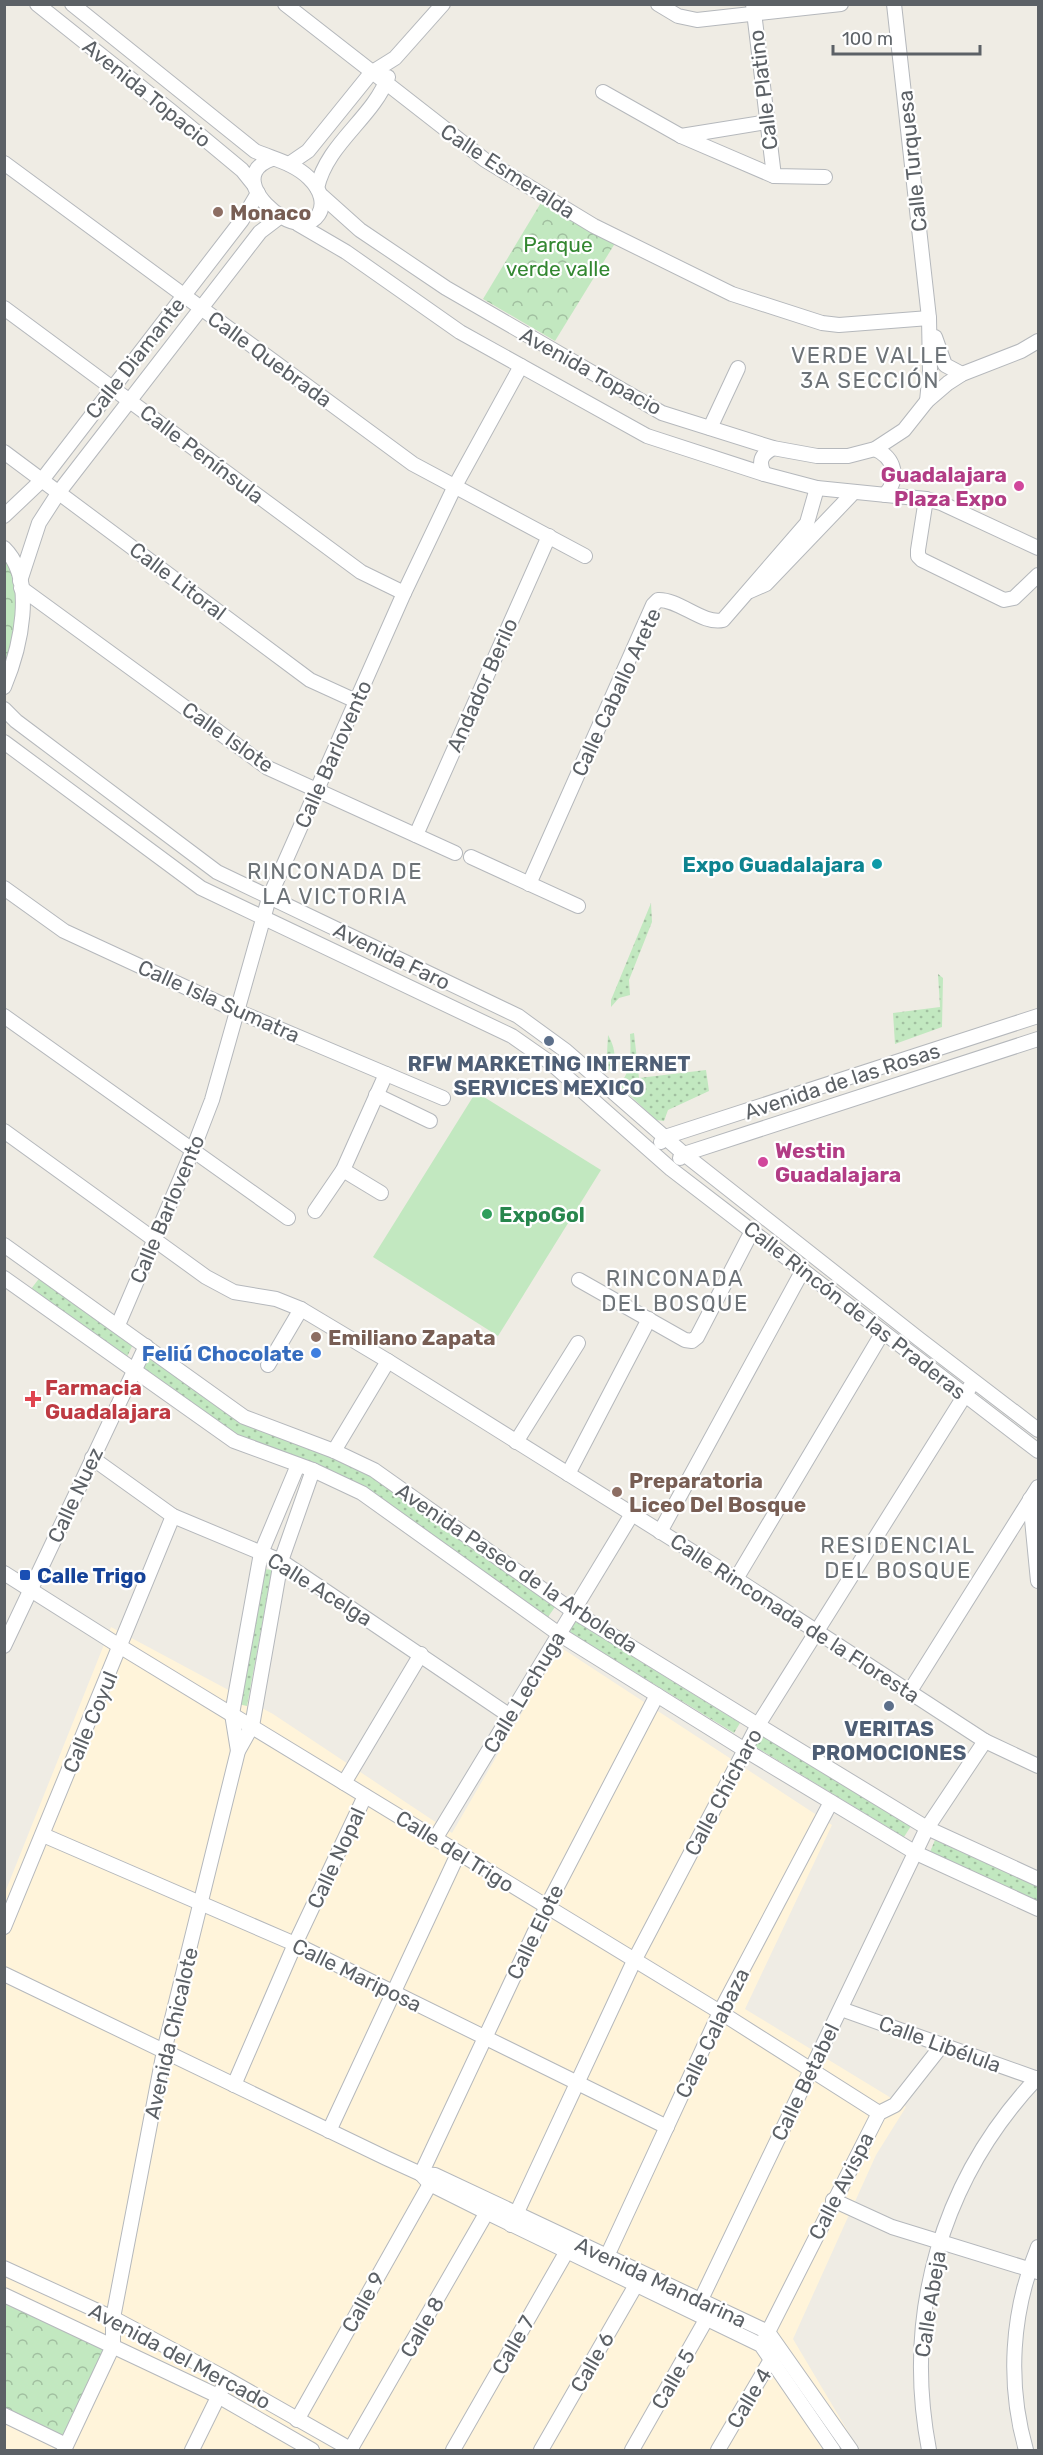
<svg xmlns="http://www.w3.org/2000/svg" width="1043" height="2455" viewBox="0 0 1043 2455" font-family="Rubik,sans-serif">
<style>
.commercial{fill:#fff4da}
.grass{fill:#c2e8c0}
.park{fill:url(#park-crowns)}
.garden{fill:url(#garden-dots)}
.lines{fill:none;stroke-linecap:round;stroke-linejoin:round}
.minor-casing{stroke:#b5b8bc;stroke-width:16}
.minor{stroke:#fff;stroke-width:14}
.education-dot{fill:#8d6e63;stroke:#fff;stroke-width:2}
.hotel-dot{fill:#d1479c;stroke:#fff;stroke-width:2}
.culture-dot{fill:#0f9aa8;stroke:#fff;stroke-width:2}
.service-dot{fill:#5c6f8a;stroke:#fff;stroke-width:2}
.leisure-dot{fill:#2e9e5b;stroke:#fff;stroke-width:2}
.shop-dot{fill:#3f7fe0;stroke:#fff;stroke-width:2}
.health-dot{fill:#e0444e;stroke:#fff;stroke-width:2}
.transit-dot{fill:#1a4fb4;stroke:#fff;stroke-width:2}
.labels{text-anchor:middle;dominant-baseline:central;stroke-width:4.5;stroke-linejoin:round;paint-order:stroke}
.street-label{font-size:21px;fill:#5c6166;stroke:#fff}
.education-label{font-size:21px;font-weight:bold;fill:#785e54;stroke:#fff;text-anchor:start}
.park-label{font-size:21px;fill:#338731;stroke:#fff}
.hotel-label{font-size:21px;font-weight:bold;fill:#b23c85;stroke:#fff;text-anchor:end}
.culture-label{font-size:21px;font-weight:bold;fill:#0d838f;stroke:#fff;text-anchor:end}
.service-label{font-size:21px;font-weight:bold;fill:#4e5e75;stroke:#fff}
.leisure-label{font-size:21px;font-weight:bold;fill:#27864d;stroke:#fff;text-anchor:start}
.shop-label{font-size:21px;font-weight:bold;fill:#366cbe;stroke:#fff;text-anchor:end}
.health-label{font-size:21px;font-weight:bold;fill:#be3a42;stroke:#fff;text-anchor:start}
.transit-label{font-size:21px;font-weight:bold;fill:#164399;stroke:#fff;text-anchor:start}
.neighbourhood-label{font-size:22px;letter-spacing:1.5px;fill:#6d7378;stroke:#fff}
</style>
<defs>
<pattern id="park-crowns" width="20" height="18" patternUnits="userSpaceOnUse" patternTransform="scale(1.5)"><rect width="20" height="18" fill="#c2e8c0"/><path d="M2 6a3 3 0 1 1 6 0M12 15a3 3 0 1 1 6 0" fill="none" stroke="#a1bfa0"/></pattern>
<pattern id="garden-dots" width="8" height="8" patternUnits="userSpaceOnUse" patternTransform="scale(1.5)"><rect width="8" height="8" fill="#c2e8c0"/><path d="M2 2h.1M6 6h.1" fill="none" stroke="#a1bfa0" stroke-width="1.8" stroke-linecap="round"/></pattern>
</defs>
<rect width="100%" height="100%" fill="#efece4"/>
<polygon class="commercial" points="111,1627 273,1714 452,1833 560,1647 832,1825 745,2009 906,2107 876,2155 793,2339 859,2450 5,2450 4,1895"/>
<polygon class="grass" points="476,1092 601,1170 498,1336 373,1257"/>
<g class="park">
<polygon points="545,196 617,240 555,341 483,299"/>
<path d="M5 557C8 564 13 571 15 579 24 605 12 638 5 664Z"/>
<polygon points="4,2300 109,2350 67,2438 5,2408"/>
</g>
<g class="garden">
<polygon points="651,903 652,922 629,980 630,995 619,998 611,1007 611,1000"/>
<polygon points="938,974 943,978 942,1027 895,1044 893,1013 940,1007"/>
<path d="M634 1033 639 1078 706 1070 709 1091 668 1110 664 1121 656 1120 619 1085C632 1071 631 1052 630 1034Z"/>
<path d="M608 1035C615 1047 619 1065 606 1072Z"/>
<polygon points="41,1276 134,1342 127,1357 31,1289"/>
<polygon points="149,1354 241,1421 368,1472 555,1607 548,1617 353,1481 235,1436 142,1369"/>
<polygon points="264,1569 272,1570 247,1706 238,1704"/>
<polygon points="575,1621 740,1723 734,1733 569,1632"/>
<polygon points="761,1734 911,1826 904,1837 754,1746"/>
<polygon points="935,1840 1038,1887 1038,1902 930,1852"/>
</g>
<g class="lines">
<g class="minor-casing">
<g id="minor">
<polyline points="37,4 171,111 242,170 254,185"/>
<path d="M72 4 255 151C273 159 294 163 309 178 336 204 316 237 282 217 260 204 236 172 272 159"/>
<polyline points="285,4 485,160 594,226 732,294 822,323 839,325 929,318"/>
<polyline points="658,4 678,16 697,20 841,4"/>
<polyline points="753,4 774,176"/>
<polyline points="894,4 929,318 930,371 927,401"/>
<polyline points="603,92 681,136 774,176 825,177"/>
<polyline points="681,136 767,122"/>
<polyline points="4,163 413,464 585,556"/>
<polyline points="289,164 308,151 371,73 395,58 443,4"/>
<path d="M317 188C327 143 373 118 388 77"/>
<polyline points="322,196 360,230 446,288 662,413 773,448 817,456 848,456 875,449 904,430 927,401 948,383 962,374 1021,351 1038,341"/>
<polyline points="298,224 346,252 460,332 647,436 764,474 817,488 926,499 941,503 1038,548"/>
<polyline points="4,308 361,572 404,593"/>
<polyline points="935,337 945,365 962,374"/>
<polyline points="710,428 738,368"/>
<path d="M875 449C895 458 900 478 885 495"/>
<polyline points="4,452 310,680 356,701"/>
<path d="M764 474C758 461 761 455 773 448"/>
<polyline points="926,499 918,550 918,556 922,560 1004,600 1014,598 1038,575"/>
<polyline points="4,516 42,480 242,220 258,193"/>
<path d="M4 548C37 580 20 649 4 687"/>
<polyline points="20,581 39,523 59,492 260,232 281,216"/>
<polyline points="21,588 268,768 455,853"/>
<polyline points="750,591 766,584 854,492"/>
<polyline points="4,709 16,721 217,872 518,1016 566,1051 684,1154 919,1339 1038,1430"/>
<polyline points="4,742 201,888 512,1036 552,1064 671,1169 1038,1451"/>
<polyline points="416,835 549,536"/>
<polyline points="471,857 578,906"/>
<path d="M529 884 653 605 658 600C679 599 703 625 723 620L807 523 817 488"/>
<polyline points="4,888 64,931 237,1011 443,1098"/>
<polyline points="4,1016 288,1218"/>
<polyline points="376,1095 430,1121"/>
<polyline points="4,1131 206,1277 234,1292 276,1299 301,1309 388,1361 736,1579 985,1741 1038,1766"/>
<polyline points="661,1142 665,1137 1038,1016"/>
<polyline points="680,1158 684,1154 1038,1039"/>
<polyline points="343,1170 381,1193"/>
<polyline points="315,1211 343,1170 386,1074"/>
<polyline points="4,1245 244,1417 334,1451 374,1470 573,1611 758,1725 927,1828 1038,1879"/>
<polyline points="4,1278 234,1441 313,1470 362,1493 559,1634 745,1750 916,1853 1038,1909"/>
<polyline points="579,1280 685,1340 692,1341 697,1337 752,1231"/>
<polyline points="118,1325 192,1152 212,1100 269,898 404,593 455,486 521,366"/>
<polyline points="268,1365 301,1309"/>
<polyline points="516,1442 578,1343"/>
<polyline points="334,1451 388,1361"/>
<polyline points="92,1458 173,1516 281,1561 510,1716"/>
<polyline points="568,1474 649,1319"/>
<polyline points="1030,1499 1038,1581"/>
<polyline points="660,1532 803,1270"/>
<polyline points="4,1573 121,1647 720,2012 879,2113"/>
<polyline points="736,1579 883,1332"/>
<polyline points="4,1646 146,1346"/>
<polyline points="910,1691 1038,1487"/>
<polyline points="238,1751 232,1714 261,1553 298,1465"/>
<polyline points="344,1783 421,1654"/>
<polyline points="43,1835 295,1944 667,2127"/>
<polyline points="435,1839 632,1514"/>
<polyline points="4,1927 173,1516"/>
<polyline points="4,1974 386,2158 421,2174 435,2175 768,2332 851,2450"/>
<polyline points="841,2009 1038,2079"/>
<polyline points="234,2085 295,1944 365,1796"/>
<polyline points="329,2131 458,1854"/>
<polyline points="421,2174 546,1908 657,1695"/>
<polyline points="421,2174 430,2184 488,2213 761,2345 833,2450"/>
<polyline points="833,2200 892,2227 1038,2272"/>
<polyline points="511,2225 634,1961 758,1725 970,1387"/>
<polyline points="602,2267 720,2012 831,1802"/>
<polyline points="4,2268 113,2318 227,2379 352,2450"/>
<polyline points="4,2295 218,2396 312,2450"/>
<polyline points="695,2312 927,1828 985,1741"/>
<polyline points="764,2340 879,2113 895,2105 943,2044"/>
<polyline points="4,2415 66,2445"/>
<polyline points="297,2420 430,2184"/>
<polyline points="64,2450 113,2346 113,2318 164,2051 238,1751 252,1726 281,1561 313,1470"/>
<polyline points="192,2450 222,2389"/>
<polyline points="350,2450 491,2205"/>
<polyline points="453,2450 571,2244"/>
<polyline points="541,2450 640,2278"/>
<polyline points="632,2450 711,2311"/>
<polyline points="718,2450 776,2351"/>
<path d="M929 2450C903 2314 941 2180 1037 2078"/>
<path d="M1026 2450C1007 2384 1011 2312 1038 2247"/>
</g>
</g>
<use href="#minor" class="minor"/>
</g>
<g class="education-dot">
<circle cx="218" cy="212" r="6"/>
<circle cx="316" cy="1337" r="6"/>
<circle cx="617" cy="1492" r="6"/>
</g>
<g class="hotel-dot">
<circle cx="1019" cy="486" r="6"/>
<circle cx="763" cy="1162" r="6"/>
</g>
<circle class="culture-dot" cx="877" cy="864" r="6"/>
<g class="service-dot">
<circle cx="549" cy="1041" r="6"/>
<circle cx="889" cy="1706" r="6"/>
</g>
<circle class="leisure-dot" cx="487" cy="1214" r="6"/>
<circle class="shop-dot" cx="316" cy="1353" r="6"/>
<path class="health-dot" d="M30 1390h6v6h6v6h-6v6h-6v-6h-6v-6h6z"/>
<rect class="transit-dot" x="19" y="1569" width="12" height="12" rx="3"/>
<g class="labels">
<g class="street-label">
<text transform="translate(763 90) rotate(-97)">Calle Platino</text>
<text transform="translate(147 93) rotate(39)">Avenida Topacio</text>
<text transform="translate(912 161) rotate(-96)">Calle Turquesa</text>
<text transform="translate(508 171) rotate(33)">Calle Esmeralda</text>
<text transform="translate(135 358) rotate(-52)">Calle Diamante</text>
<text transform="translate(270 359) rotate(36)">Calle Quebrada</text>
<text transform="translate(591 371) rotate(29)">Avenida Topacio</text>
<text transform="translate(202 454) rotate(37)">Calle Península</text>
<text transform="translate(178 581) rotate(37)">Calle Litoral</text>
<text transform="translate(482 685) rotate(-66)">Andador Berilo</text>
<text transform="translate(616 692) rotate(-65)">Calle Caballo Arete</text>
<text transform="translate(228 737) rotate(35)">Calle Islote</text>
<text transform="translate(333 754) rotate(-66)">Calle Barlovento</text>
<text transform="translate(392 956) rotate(26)">Avenida Faro</text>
<text transform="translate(219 1001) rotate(24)">Calle Isla Sumatra</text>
<text transform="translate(842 1081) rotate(-18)">Avenida de las Rosas</text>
<text transform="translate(167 1209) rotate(-67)">Calle Barlovento</text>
<text transform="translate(855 1310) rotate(38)">Calle Rincón de las Praderas</text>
<text transform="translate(75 1495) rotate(-65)">Calle Nuez</text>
<text transform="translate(517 1568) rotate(34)">Avenida Paseo de la Arboleda</text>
<text transform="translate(320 1589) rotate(32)">Calle Acelga</text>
<text transform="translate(795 1618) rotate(33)">Calle Rinconada de la Floresta</text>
<text transform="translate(524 1692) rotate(-59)">Calle Lechuga</text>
<text transform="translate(90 1722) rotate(-67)">Calle Coyul</text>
<text transform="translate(723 1792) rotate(-62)">Calle Chícharo</text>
<text transform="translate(455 1851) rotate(32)">Calle del Trigo</text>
<text transform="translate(336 1858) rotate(-65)">Calle Nopal</text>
<text transform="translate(535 1932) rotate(-64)">Calle Elote</text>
<text transform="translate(357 1975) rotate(26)">Calle Mariposa</text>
<text transform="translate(171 2033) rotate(-77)">Avenida Chicalote</text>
<text transform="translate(712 2033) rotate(-64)">Calle Calabaza</text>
<text transform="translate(940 2044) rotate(20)">Calle Libélula</text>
<text transform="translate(805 2082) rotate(-64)">Calle Betabel</text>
<text transform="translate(841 2186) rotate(-63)">Calle Avispa</text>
<text transform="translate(661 2282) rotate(25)">Avenida Mandarina</text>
<text transform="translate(363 2302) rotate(-61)">Calle 9</text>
<text transform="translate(930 2304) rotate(-81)">Calle Abeja</text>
<text transform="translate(422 2327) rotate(-60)">Calle 8</text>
<text transform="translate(513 2345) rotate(-60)">Calle 7</text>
<text transform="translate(180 2356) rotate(28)">Avenida del Mercado</text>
<text transform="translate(592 2362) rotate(-60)">Calle 6</text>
<text transform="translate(673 2379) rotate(-60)">Calle 5</text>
<text transform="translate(749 2398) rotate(-59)">Calle 4</text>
</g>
<g class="education-label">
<text x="230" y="212">Monaco</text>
<text x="328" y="1337">Emiliano Zapata</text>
<text x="629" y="1480">Preparatoria<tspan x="629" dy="24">Liceo Del Bosque</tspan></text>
</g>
<g class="park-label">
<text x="558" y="244">Parque<tspan x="558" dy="24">verde valle</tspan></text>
</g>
<g class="hotel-label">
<text x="1007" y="474">Guadalajara<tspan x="1007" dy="24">Plaza Expo</tspan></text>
<text x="775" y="1150" text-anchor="start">Westin<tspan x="775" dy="24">Guadalajara</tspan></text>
</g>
<g class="culture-label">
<text x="865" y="864">Expo Guadalajara</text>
</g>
<g class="service-label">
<text x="549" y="1063">RFW MARKETING INTERNET<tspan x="549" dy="24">SERVICES MEXICO</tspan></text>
<text x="889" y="1728">VERITAS<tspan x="889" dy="24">PROMOCIONES</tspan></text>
</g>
<g class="leisure-label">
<text x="499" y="1214">ExpoGol</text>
</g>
<g class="shop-label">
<text x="304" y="1353">Feliú Chocolate</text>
</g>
<g class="health-label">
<text x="45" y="1387">Farmacia<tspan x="45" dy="24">Guadalajara</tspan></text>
</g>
<g class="transit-label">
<text x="37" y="1575">Calle Trigo</text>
</g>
<g class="neighbourhood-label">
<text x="870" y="355">VERDE VALLE<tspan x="870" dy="25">3A SECCIÓN</tspan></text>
<text x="335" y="871">RINCONADA DE<tspan x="335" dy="25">LA VICTORIA</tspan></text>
<text x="675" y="1278">RINCONADA<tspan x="675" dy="25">DEL BOSQUE</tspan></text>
<text x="898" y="1545">RESIDENCIAL<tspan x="898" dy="25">DEL BOSQUE</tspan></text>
</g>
</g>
<rect width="1043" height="2455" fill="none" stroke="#5c6166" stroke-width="12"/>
<path d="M833 45v9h147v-9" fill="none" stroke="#5c6166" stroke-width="3"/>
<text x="842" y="45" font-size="18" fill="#5c6166" stroke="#ffffff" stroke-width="4.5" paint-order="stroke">100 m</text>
</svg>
